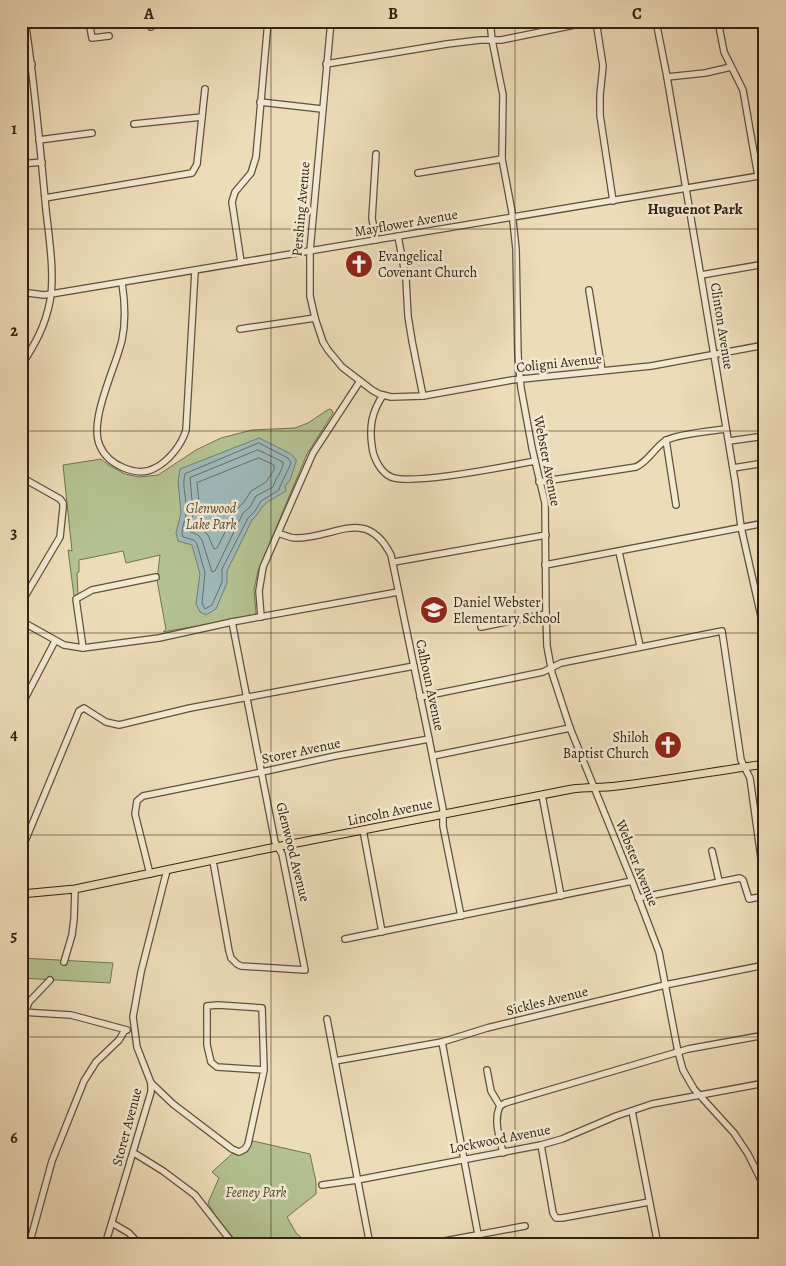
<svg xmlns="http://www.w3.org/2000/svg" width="786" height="1266" viewBox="0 0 786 1266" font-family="Alegreya,serif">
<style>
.green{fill:#b4c192;stroke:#727252}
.water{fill:#9db9b9;stroke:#727d76}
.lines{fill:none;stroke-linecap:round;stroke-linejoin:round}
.shore{stroke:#676e66;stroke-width:1}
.minor-casing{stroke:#60513c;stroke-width:8}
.major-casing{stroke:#312312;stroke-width:9}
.minor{stroke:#f3e8d2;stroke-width:5.5}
.major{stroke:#eddcb9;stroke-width:7}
.grid{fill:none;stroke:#312312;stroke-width:1;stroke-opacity:0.55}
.labels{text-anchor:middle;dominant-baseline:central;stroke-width:5;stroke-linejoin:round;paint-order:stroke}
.street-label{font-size:14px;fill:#312312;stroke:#f3e8d2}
.poi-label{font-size:14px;fill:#312312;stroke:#f3e8d2;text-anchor:start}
.park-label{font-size:14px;font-style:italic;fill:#524a32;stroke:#f3e8d2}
.neighbourhood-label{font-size:15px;font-weight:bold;fill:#312312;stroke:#f3e8d2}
.neatline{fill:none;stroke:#312312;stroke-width:2}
.grid-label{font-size:16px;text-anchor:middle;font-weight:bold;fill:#312312}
</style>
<rect width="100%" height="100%" fill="#eddcb9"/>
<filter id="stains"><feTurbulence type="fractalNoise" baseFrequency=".004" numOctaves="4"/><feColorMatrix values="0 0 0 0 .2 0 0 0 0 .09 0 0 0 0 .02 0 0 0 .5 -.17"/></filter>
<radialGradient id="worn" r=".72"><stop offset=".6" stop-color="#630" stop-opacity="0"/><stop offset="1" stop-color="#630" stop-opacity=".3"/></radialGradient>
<g class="green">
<polygon points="329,409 332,410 333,413 307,454 258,571 254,590 256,613 254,616 163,632 166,629 165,624 157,580 160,555 126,563 123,551 79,560 79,572 77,573 78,595 74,596 68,550 72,551 63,465 101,459 110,466 125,474 139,477 158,475 196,450 221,438 252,430 295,428 308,423"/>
<polygon points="21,958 113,963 110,983 21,978"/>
<path d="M253 1141 310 1154 316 1182V1194L287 1217 296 1233 308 1243V1245H239L215 1215 208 1203 219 1178 212 1172 233 1153C246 1156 247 1152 253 1141Z"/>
</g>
<path class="water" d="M259 438 291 454 296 459V462L290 480 285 486 286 491C280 495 268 501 265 504 260 509 258 515 252 520L227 571V583L216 609 206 615 200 612 196 604 200 574 192 545 178 541 176 533 181 513 178 481 180 469Z"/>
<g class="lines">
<g class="shore">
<path d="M259 443 288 458 291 463C288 471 280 484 279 490L261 501 255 511 248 518 222 569V582L212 605 205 609 202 603 205 573 197 544 194 540 183 537C180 530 185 522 186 514 188 500 181 487 185 474Z"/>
<path d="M258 450 283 462C283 472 275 478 273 487L256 496 250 507 243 513 215 571 212 572 202 540 198 535 189 531 193 513 190 478Z"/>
<polygon points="259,458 274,465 274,470 266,482 251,491 244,502 237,509 217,548 214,549 208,535 198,526 200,513 197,483"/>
</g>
<g class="minor-casing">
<g id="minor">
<polyline points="89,21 92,38 109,36"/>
<polyline points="150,21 151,27"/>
<polyline points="331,21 310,251 310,296 315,318 323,342 328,350 342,367 372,390 379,394 391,397 423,396 512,380 651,366 765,345"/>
<polyline points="490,21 492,40 503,95 502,159 512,212 516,249 518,356 521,388 532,448 545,503 546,614 547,646 552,673 570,728 632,881 659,952 678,1052 683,1070 694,1089 734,1133 748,1154 765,1188"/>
<polyline points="596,21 603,66 600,95 600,115 613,201"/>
<polyline points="656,21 667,77 702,283 735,481 741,527 765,634"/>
<polyline points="718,21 724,52 743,90 758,176"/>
<polyline points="326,64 447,44 480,40 501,40 594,21"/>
<polyline points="21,65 32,64"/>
<polyline points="667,77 705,73 731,67"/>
<polyline points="260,102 322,109"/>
<polyline points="134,124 202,117"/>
<polyline points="39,140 92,133"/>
<polyline points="21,164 42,162"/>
<polyline points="418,173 502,159"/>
<polyline points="45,198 192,173 197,164 205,89"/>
<polyline points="398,236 406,279 408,316 412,341 423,396"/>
<polyline points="376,240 372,218 376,154"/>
<polyline points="241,262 232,202 235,192 251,173 256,157 268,21"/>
<polyline points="701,275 765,264"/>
<path d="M122 283C125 302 126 321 122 340 116 367 88 421 100 446 108 465 137 478 155 468 169 461 182 444 186 430L195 271"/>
<polyline points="589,290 602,371"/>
<polyline points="21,292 44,295 57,293 765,175"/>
<polyline points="240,329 315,318"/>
<path d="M21 366C35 344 45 327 50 301 55 275 49 237 46 210 40 147 35 84 25 21"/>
<path d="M383 395C372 412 369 426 372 446 373 457 380 472 391 477 411 486 509 466 535 461"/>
<polyline points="666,440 676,505"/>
<polyline points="729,441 765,436"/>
<polyline points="733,468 765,463"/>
<polyline points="21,477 60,499 63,503 63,508 60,537 21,603"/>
<path d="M539 482 636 467C649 461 654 448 665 441 676 434 712 431 726 429"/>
<path d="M278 533C284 535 290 538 296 538 336 538 366 506 391 555L429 739 443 809V826L461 916"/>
<polyline points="619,552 640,646"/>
<polyline points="394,562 546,535"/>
<polyline points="545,565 765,523"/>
<polyline points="261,617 259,591 263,567 313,453 360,381"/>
<polyline points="21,621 64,645 83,648 159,638 232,622 398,592"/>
<polyline points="481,627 546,614"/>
<polyline points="83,648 76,599 92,590 156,577"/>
<polyline points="420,697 543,672 561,663 722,631 741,760 750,778 761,858"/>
<polyline points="21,706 55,641"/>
<polyline points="433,756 570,728"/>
<polyline points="542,795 561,896"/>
<polyline points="363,830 382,932"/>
<polyline points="21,851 79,711 84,708 106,722 119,725 190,708 414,666"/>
<polyline points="712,851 719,881"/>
<polyline points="213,861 229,951 231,958 237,964 241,966 305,970 282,854 275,842 232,622"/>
<polyline points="150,874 135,814 137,801 143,796 262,772 335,756 429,739"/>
<polyline points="638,898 740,878 743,880 749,899 765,896"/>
<polyline points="345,939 632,881"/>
<polyline points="64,962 72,935 74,919 75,889"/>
<polyline points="21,1012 71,1015 127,1030"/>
<polyline points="327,1019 370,1245"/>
<polyline points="442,1042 480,1245"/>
<polyline points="335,1061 442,1042 487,1028 665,985 765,965"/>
<polyline points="487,1070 491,1091 500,1106"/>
<polyline points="21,1074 25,1012 29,1002 50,980"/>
<polyline points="151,1083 173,1104 232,1149 239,1152 245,1149 248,1144 263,1075 264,1070 262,1008 218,1005 207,1006 207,1045 211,1062 217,1067 264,1070"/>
<polyline points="632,1111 658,1245"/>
<polyline points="541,1145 553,1213 556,1218 562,1218 649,1202"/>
<polyline points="134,1153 163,1171 195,1195 234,1245"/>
<path d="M503 1153C500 1139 493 1120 500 1106L505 1103 688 1049 765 1035"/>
<polyline points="322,1185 357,1180 541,1145 562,1139 616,1116 652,1104 765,1083"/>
<polyline points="112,1223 129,1233 140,1245"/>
<polyline points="29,1245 52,1161 84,1081 96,1062 119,1040 125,1030"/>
<polyline points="105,1245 151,1092 151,1083 137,1047 133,1017 141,972 167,870"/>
<polyline points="423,1245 525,1226"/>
</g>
</g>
<g class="major-casing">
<path id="major" d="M21 894 75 889 266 849 572 789C587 787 602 788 617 786 666 780 716 771 765 764"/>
</g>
<use href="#minor" class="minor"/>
<use href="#major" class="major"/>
</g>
<path class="grid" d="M271 21V1245M515 21V1245M21 229H765M21 431H765M21 633H765M21 835H765M21 1037H765"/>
<defs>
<g id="church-disc" transform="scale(1.4375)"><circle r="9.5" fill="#8f2418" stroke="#f3e8d2"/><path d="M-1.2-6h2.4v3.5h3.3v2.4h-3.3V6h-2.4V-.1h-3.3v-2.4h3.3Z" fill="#fff"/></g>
<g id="school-disc" transform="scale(1.4375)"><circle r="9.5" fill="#8f2418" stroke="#f3e8d2"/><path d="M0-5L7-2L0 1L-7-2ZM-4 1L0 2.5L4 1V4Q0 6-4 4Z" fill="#fff"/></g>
</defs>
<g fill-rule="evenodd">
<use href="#church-disc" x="359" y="264"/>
<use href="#school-disc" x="434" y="610"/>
<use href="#church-disc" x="668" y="745"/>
</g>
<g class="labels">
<g class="street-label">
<text transform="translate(301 209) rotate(-85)">Pershing Avenue</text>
<text transform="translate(406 223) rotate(-10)">Mayflower Avenue</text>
<text transform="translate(722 326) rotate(81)">Clinton Avenue</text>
<text transform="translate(559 363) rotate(-6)">Coligni Avenue</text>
<text transform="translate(547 461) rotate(79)">Webster Avenue</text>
<text transform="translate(430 685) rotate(78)">Calhoun Avenue</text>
<text transform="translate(301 751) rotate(-12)">Storer Avenue</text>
<text transform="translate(390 812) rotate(-12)">Lincoln Avenue</text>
<text transform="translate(293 852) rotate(76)">Glenwood Avenue</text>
<text transform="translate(637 863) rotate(68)">Webster Avenue</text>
<text transform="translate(547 1001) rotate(-14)">Sickles Avenue</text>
<text transform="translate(127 1127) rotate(-75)">Storer Avenue</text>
<text transform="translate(500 1139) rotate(-11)">Lockwood Avenue</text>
</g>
<g class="poi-label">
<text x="378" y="256">Evangelical<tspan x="378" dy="16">Covenant Church</tspan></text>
<text x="453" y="602">Daniel Webster<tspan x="453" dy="16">Elementary School</tspan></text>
<text x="649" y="737" text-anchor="end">Shiloh<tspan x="649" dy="16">Baptist Church</tspan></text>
</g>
<g class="park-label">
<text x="211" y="508">Glenwood<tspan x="211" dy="16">Lake Park</tspan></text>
<text x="256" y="1192">Feeney Park</text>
</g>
<g class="neighbourhood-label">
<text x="695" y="209">Huguenot Park</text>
</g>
</g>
<rect width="786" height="1266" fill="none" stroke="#eddcb9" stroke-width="55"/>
<rect x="28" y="28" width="730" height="1210" class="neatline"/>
<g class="grid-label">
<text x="149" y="19">A</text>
<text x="393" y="19">B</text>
<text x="637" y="19">C</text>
<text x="14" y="134">1</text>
<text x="14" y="336">2</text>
<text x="14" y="538">3</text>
<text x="14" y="740">4</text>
<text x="14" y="941">5</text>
<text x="14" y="1143">6</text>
</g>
<rect width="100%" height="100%" filter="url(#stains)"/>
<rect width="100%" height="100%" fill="url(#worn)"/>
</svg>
